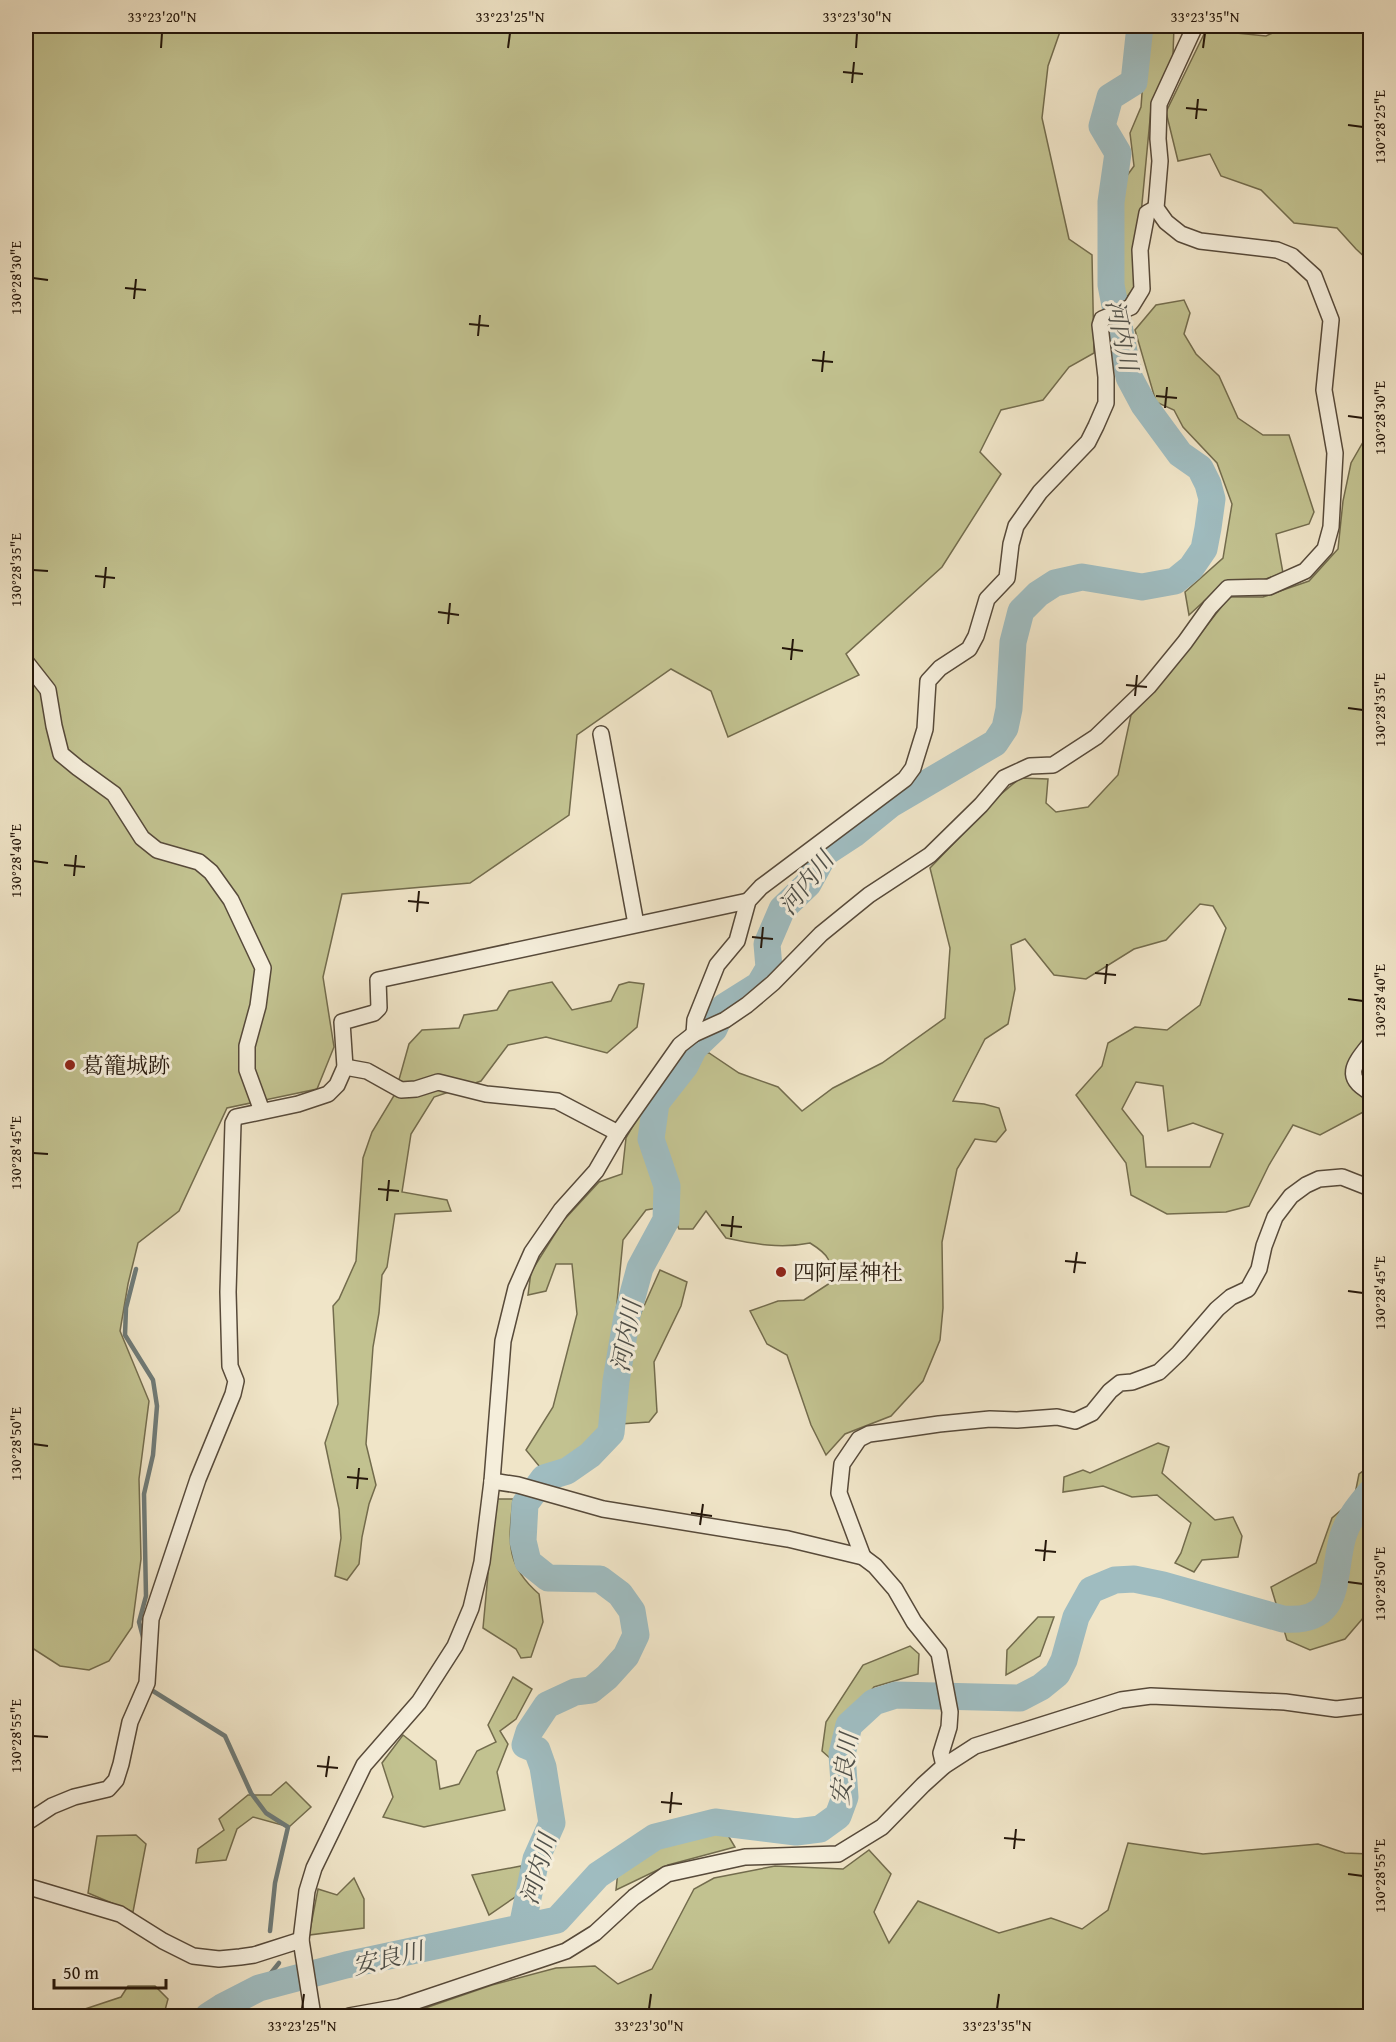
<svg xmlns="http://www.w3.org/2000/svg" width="1396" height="2042" viewBox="0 0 1396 2042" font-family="'Gentium Book Plus','Noto Serif JP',serif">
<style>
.green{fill:#c2c290;stroke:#736c4d;stroke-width:1.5;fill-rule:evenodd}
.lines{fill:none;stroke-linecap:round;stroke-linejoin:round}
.stream{stroke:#6e7a77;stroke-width:4.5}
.river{stroke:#9fbcc0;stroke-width:27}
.minor-casing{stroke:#574a3a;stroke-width:18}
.minor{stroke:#f5eedb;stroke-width:15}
.ticks{fill:none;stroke:#24160a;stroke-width:2}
.poi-dot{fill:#8f2418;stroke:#f5eedb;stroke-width:2}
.labels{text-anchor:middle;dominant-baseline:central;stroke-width:6;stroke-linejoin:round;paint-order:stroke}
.poi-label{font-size:22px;fill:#24160a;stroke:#f5eedb;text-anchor:start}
.water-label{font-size:24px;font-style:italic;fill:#4f504a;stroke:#f5eedb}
.neatline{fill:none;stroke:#24160a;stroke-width:2}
.ticks-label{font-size:15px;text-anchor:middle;fill:#24160a}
</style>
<rect width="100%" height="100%" fill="#f0e5c8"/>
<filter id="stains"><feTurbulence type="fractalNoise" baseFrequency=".00333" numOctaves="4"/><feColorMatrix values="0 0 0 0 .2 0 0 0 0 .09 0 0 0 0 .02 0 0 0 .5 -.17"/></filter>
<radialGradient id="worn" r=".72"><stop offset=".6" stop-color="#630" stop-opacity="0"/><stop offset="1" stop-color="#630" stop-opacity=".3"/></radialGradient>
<g class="green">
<polygon points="26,26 1062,26 1048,66 1042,118 1069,239 1092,255 1094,353 1069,367 1043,400 1001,410 980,452 1001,474 942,567 846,654 859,675 728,737 711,691 671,669 577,735 569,815 470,883 342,894 323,977 334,1047 317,1089 227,1108 179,1211 138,1243 128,1284 120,1331 149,1401 139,1479 141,1559 132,1627 109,1661 89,1670 60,1666 26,1644"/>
<polygon points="1147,26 1174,26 1173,55 1151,109 1134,288 1126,298 1117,274 1118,188 1134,166 1130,133 1141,107"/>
<polygon points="1288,26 1370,26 1370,262 1356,249 1337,228 1294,223 1261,190 1221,176 1210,154 1178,161 1166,112 1206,30 1266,36"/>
<polygon points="1184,300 1190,313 1184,334 1196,354 1219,376 1238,418 1263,435 1289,435 1314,512 1309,524 1276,534 1283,573 1263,580 1226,581 1189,615 1185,592 1223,558 1232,504 1217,463 1183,427 1174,410 1156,402 1135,330 1156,305"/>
<path d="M1370 430V1113L1367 1110 1320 1135 1293 1125 1269 1165 1249 1206 1226 1212 1167 1214 1131 1195 1126 1163 1076 1095 1102 1066 1108 1043 1135 1027 1167 1030 1200 1005 1226 928 1213 906 1200 904 1166 940 1134 949 1086 979 1054 975 1025 939 1011 945 1015 989 1008 1024 985 1039 953 1101 984 1104 999 1108 1006 1130 996 1142 975 1139 957 1169 942 1242 943 1308 940 1340 923 1381 891 1416 845 1434 826 1455 811 1425 787 1355 767 1344 750 1311 778 1301 804 1300 830 1283C831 1260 831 1256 810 1243 781 1249 754 1244 726 1238L706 1211 693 1229H679L669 1206 646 1210 623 1240 616 1313 640 1315 660 1270 687 1282 681 1306 654 1362 657 1412 649 1422 620 1424 593 1438 573 1456 544 1472 526 1450 553 1407 577 1314 572 1264H556L546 1291 528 1295 531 1272 563 1221 599 1182 622 1174 626 1138 645 1105 683 1053H709L739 1073 778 1087 802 1111 833 1088 882 1063 945 1018 950 948 930 868 1000 795 1020 778 1048 779 1046 803 1056 812 1088 807 1118 775 1131 715 1169 674 1229 597H1263L1309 581 1338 549 1343 501 1351 463ZM1136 1082 1163 1086 1168 1131 1193 1123 1223 1134 1210 1167H1146L1143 1136 1122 1109Z"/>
<polygon points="552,982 572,1010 611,1001 619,985 629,982 644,984 637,1027 607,1053 546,1037 508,1045 481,1081 434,1097 411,1134 402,1192 447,1200 451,1211 395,1214 387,1267 382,1275 379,1313 373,1347 366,1444 376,1485 369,1504 362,1537 359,1564 347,1580 335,1576 341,1538 339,1509 325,1443 338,1404 333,1306 339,1299 356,1261 363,1158 372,1132 395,1094 409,1044 422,1030 459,1028 464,1015 497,1010 509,991"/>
<polygon points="1158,1443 1169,1447 1162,1473 1215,1520 1233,1517 1242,1536 1238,1557 1202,1560 1194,1572 1175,1563 1181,1553 1191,1523 1157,1495 1132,1497 1103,1486 1063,1492 1064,1477 1083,1470 1090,1473"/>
<polygon points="1370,1466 1370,1610 1345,1639 1310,1650 1287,1640 1271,1587 1316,1563 1332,1518 1354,1499 1359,1474"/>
<path d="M495 1499H513C509 1540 504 1564 539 1594L543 1622 531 1657 521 1658 516 1649 483 1628Z"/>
<polygon points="1038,1617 1054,1617 1040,1656 1006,1675 1007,1650"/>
<polygon points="910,1646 919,1654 918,1674 874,1687 844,1723 831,1759 822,1751 826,1722 863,1665"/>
<polygon points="513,1677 532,1689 516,1719 500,1731 508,1744 497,1772 505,1810 424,1827 383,1817 393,1797 382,1763 403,1735 436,1761 440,1789 459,1784 477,1751 496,1742 488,1725"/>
<polygon points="286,1782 311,1807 289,1827 253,1817 237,1829 226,1860 196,1863 198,1849 224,1830 219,1819 248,1795 271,1795"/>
<polygon points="726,1832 735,1847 668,1865 616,1890 618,1871 666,1840"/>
<polygon points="136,1835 146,1844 133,1912 88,1893 97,1836"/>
<polygon points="1128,1843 1203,1854 1318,1844 1345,1853 1370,1854 1370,2016 402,2016 492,1985 556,1968 595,1966 618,1984 652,1969 694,1889 714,1878 775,1866 843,1869 869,1850 891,1874 874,1912 889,1943 918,1901 999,1933 1051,1918 1082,1929 1108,1910"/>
<polygon points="521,1866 521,1893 489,1915 472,1875"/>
<polygon points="354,1878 364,1899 364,1928 309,1935 318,1889 337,1895"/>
<polygon points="128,1986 155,1986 168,1999 164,2014 137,2014 131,2016 26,2016 26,2009 28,2008 76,2012 121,1997"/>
</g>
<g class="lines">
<g class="stream">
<polyline points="136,1269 126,1308 125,1335 153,1380 157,1406 153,1455 144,1494 146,1596 139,1622 144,1641"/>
<polyline points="153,1691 225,1736 251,1793 266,1813 288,1827 275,1883 270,1931"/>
<polyline points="259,1988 279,1963"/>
</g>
<g class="river">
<polyline points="522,1927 536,1859 552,1823 543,1767 537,1750 525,1745 529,1732 547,1705 575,1692 591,1690 607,1677 626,1656 636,1635 632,1611 620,1594 600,1579 548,1578 528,1562 523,1541 525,1504 544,1478 567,1471 590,1455 611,1433 616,1381 627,1316 640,1268 666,1220 667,1186 651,1139 656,1103 685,1066 694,1048 714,1029 724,1007 759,985 769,968 767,944 782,909 808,884 825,853 854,834 891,804 995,743 1005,728 1009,709 1013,642 1021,611 1038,594 1055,583 1082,577 1142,587 1175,581 1191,568 1204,549 1208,528 1212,499 1208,484 1200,468 1180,454 1144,405 1129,377 1111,285 1111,202 1118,153 1102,126 1110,97 1134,82 1140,26"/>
<path d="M208 2016 222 2007 259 1988 346 1965 557 1920 598 1875 655 1837 715 1822 796 1832 820 1829 838 1816 845 1797 842 1754 849 1725 874 1702 896 1695 1020 1698 1041 1687 1057 1674 1064 1660 1076 1617 1091 1590 1115 1580 1134 1579 1163 1585 1283 1619C1344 1624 1331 1577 1343 1536 1348 1519 1360 1505 1370 1493"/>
</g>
<g class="minor-casing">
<g id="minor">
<polyline points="26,662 48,690 54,726 61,754 78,768 114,794 142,838 157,850 199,862 211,872 231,900 263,968 258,1006 247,1046 247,1070 262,1111"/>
<polyline points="601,734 636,924"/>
<polyline points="694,1034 695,1020 717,965 737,941 748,901 761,887 905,779 913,768 925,729 928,681 940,668 969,649 976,636 987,599 1007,578 1011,544 1016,526 1040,492 1088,442 1096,426 1106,403 1106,377 1100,325 1102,319 1131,307 1142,289 1140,250 1147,213 1156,208"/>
<path d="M1370 1044C1355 1063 1342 1077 1370 1092"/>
<polyline points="345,1067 367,1071 401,1090 416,1089 438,1082 486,1094 557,1101 618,1133"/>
<polyline points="492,1481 518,1485 603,1509 788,1539 863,1557 875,1566 895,1589 914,1622 939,1653 950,1712 949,1727 941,1753 944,1766"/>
<polyline points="863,1557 839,1493 842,1464 859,1439 869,1434 884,1432 939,1424 990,1419 1017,1420 1057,1417 1075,1421 1092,1413 1110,1391 1120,1383 1132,1382 1159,1372 1179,1353 1217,1309 1231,1297 1248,1289 1259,1269 1264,1246 1275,1217 1291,1196 1306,1185 1319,1179 1342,1177 1370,1188"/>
<polyline points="26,1823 52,1806 74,1797 108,1789 116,1780 121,1764 130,1722 147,1683 151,1619 198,1479 233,1394 236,1381 230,1366 228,1292 233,1123 236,1117 298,1104 328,1094 337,1085 345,1067 342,1022 374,1013 379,1008 378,980 748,901"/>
<polyline points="26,1886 120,1914 163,1941 193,1956 219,1959 240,1957 254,1955 301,1940"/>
<polyline points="313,2016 301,1940 307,1891 314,1868 364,1765 419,1702 455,1646 471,1608 482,1562 492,1481 503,1341 516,1288 532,1252 561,1210 596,1171 618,1133 680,1045 694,1034 725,1020 747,1005 773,983 821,934 869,895 930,855 981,805 1004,778 1030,766 1053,765 1096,737 1149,686 1185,642 1210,607 1228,588 1269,587 1305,571 1325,549 1331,527 1335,453 1324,390 1331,320 1314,276 1292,256 1277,250 1200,241 1181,234 1166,222 1156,208 1160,161 1158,139 1159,104 1195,26"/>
<polyline points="349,2016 399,2007 566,1951 595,1933 634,1897 667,1874 745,1857 838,1854 882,1827 923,1785 944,1766 975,1746 1121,1700 1151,1696 1285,1702 1336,1709 1370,1705"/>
</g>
</g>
<use href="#minor" class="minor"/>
</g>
<path class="ticks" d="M161 48 162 33M508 48 510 33M856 48 857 33M1203 48 1205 33M843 72 863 74M852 83 854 62M1186 108 1207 110M1196 119 1198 99M1348 125 1363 127M33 278 48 280M125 288 146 290M134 299 136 279M469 324 489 326M478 336 480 315M812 360 833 362M822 372 824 351M1156 396 1177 398M1165 408 1167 387M1348 416 1363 418M33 570 48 571M95 576 115 578M104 588 106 567M438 612 459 615M448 624 450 603M782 648 803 651M791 660 793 639M1126 685 1147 687M1135 696 1137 675M1348 708 1363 710M33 861 48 863M64 865 85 867M74 876 76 855M408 901 429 903M417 912 419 891M752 937 773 939M761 948 763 927M1095 973 1116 975M1105 984 1107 964M1348 999 1363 1001M33 1153 48 1154M378 1189 399 1191M387 1201 389 1180M721 1225 742 1227M731 1237 733 1216M1065 1261 1086 1263M1074 1273 1077 1252M1348 1291 1363 1293M33 1444 48 1446M347 1477 368 1479M357 1489 359 1468M691 1513 712 1516M700 1525 703 1504M1035 1550 1056 1552M1044 1561 1046 1540M1348 1582 1363 1584M33 1736 48 1737M317 1766 338 1768M326 1777 329 1756M661 1802 682 1804M670 1813 672 1792M1004 1838 1025 1840M1014 1849 1016 1829M1348 1874 1363 1876M302 2009 304 1994M649 2009 651 1994M997 2009 999 1994"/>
<g class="poi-dot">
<circle cx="70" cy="1065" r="6"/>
<circle cx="781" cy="1272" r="6"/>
</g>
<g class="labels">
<g class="poi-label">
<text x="82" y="1065">葛籠城跡</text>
<text x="793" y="1272">四阿屋神社</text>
</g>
<g class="water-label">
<text transform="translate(1122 335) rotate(78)">河内川</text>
<text transform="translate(806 883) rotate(-52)">河内川</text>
<text transform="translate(626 1336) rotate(-80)">河内川</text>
<text transform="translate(844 1769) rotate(-82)">安良川</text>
<text transform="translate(538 1869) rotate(-74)">河内川</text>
<text transform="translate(388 1958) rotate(-13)">安良川</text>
</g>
</g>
<rect width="1396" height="2042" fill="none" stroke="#f0e5c8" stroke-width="66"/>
<path d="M54 1979v9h112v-9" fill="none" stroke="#24160a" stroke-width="3"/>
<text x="63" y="1979" font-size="18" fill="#24160a" stroke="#f5eedb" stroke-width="4.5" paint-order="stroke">50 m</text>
<rect x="33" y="33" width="1330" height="1976" class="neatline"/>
<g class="ticks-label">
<text x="162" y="22">33°23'20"N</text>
<text x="510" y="22">33°23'25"N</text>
<text x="857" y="22">33°23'30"N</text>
<text x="1205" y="22">33°23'35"N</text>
<text transform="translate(1380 127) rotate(-90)" y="5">130°28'25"E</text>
<text transform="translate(16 278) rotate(-90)" y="5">130°28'30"E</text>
<text transform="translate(1380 418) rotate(-90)" y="5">130°28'30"E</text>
<text transform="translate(16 570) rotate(-90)" y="5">130°28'35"E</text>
<text transform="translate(1380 710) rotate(-90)" y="5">130°28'35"E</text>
<text transform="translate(16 861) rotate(-90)" y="5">130°28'40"E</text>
<text transform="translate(1380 1001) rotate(-90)" y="5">130°28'40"E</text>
<text transform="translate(16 1153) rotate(-90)" y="5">130°28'45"E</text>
<text transform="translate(1380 1293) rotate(-90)" y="5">130°28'45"E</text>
<text transform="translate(16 1444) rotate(-90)" y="5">130°28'50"E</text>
<text transform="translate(1380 1584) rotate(-90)" y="5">130°28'50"E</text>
<text transform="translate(16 1736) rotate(-90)" y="5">130°28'55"E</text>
<text transform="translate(1380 1876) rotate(-90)" y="5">130°28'55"E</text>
<text x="302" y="2031">33°23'25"N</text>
<text x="649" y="2031">33°23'30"N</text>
<text x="997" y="2031">33°23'35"N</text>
</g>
<rect width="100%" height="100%" filter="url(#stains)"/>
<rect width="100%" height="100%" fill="url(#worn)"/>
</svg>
